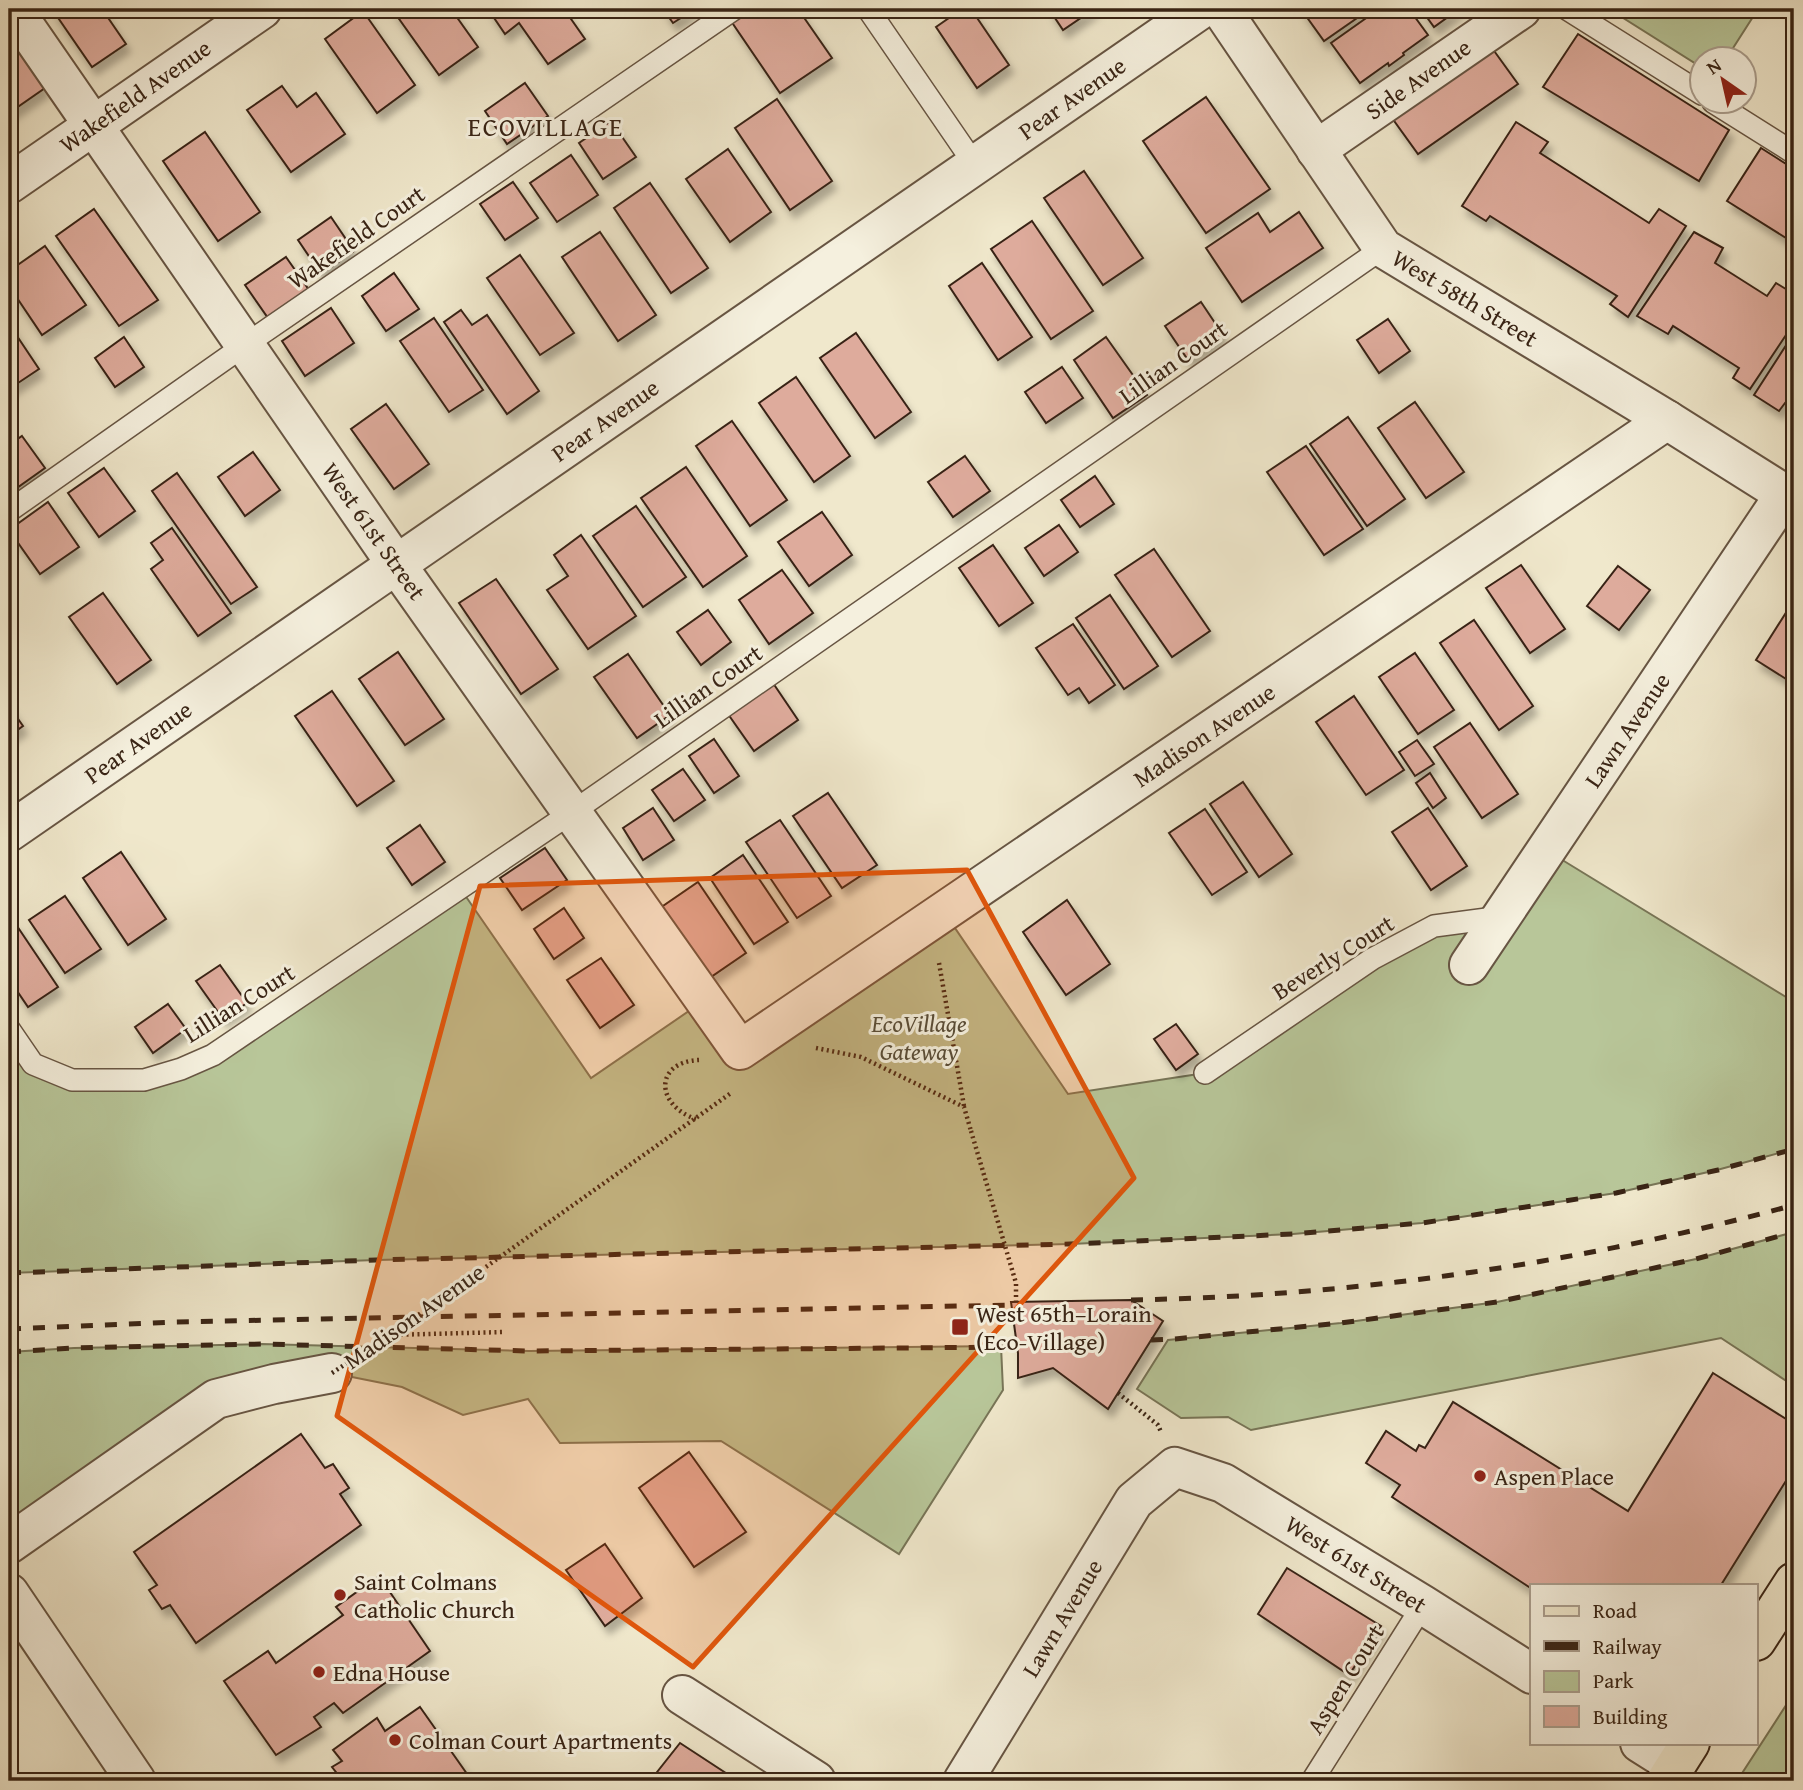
<svg xmlns="http://www.w3.org/2000/svg" width="1803" height="1790" viewBox="0 0 1803 1790" font-family="'Gentium Book Plus',serif">
<style>
.green{fill:#b8c699;stroke:#787557;stroke-width:2}
.building{fill:#deab9c;stroke:#392415;stroke-width:2;filter:url(#shadow)}
.lines{fill:none;stroke-linecap:round;stroke-linejoin:round}
.service-casing{stroke:#675543;stroke-width:24}
.minor-casing{stroke:#675543;stroke-width:42}
.tertiary-casing{stroke:#675543;stroke-width:42}
.primary-casing{stroke:#392415;stroke-width:42}
.path{stroke:#392415;stroke-width:4.5;stroke-dasharray:2 3.5;stroke-linecap:butt}
.service{stroke:#f5f0de;stroke-width:21}
.minor{stroke:#f5f0de;stroke-width:38}
.tertiary{stroke:#f5f0de;stroke-width:38}
.primary{stroke:#f0e8cc;stroke-width:38}
.rail{stroke:#392415;stroke-width:5;stroke-dasharray:12 12;stroke-linecap:butt}
.path-bridge{stroke:#392415;stroke-width:4.5;stroke-dasharray:2 3.5;stroke-linecap:butt}
.marked{fill:#df560c;fill-opacity:0.2;stroke:#df560c;stroke-width:5;stroke-linejoin:round}
.poi-dot{fill:#8f2418;stroke:#f5f0de;stroke-width:2.5}
.labels{text-anchor:middle;dominant-baseline:central;stroke-width:6;stroke-linejoin:round;paint-order:stroke}
.street-label{font-size:24px;fill:#392415;stroke:#f5f0de}
.park-label{font-size:24px;font-style:italic;fill:#594c36;stroke:#f5f0de}
.poi-label{font-size:24px;fill:#392415;stroke:#f5f0de;text-anchor:start}
.neighbourhood-label{font-size:26px;letter-spacing:2px;fill:#392415;stroke:#f5f0de}
</style>
<defs>
<filter id="shadow"><feDropShadow dx="4.5" dy="8" stdDeviation="3.5" flood-color="#0004"/></filter>
</defs>
<rect width="100%" height="100%" fill="#f0e8cc"/>
<filter id="stains"><feTurbulence type="fractalNoise" baseFrequency=".00286" numOctaves="4"/><feColorMatrix values="0 0 0 0 .2 0 0 0 0 .09 0 0 0 0 .02 0 0 0 .5 -.17"/></filter>
<radialGradient id="worn" r=".72"><stop offset=".6" stop-color="#630" stop-opacity="0"/><stop offset="1" stop-color="#630" stop-opacity=".3"/></radialGradient>
<g class="green">
<polygon points="1609,9 1758,9 1726,59 1702,60 1701,67"/>
<polygon points="1546,850 1794,1002 1794,1149 1717,1170 1616,1193 1422,1223 1293,1234 1070,1244 376,1260 9,1273 9,1029 34,1064 72,1080 181,1069 460,888 591,1078 705,1000 740,1049 944,912 1068,1094 1205,1073 1433,926 1502,917"/>
<polygon points="1794,1232 1794,1386 1721,1338 1251,1430 1228,1417 1181,1418 1137,1389 1168,1340 1341,1323 1497,1302 1696,1259"/>
<polygon points="262,1344 529,1351 1001,1346 1003,1390 899,1554 721,1441 560,1443 528,1399 463,1415 402,1387 332,1373 274,1384 9,1544 9,1352 74,1348"/>
<polygon points="1794,1693 1794,1781 1737,1781"/>
</g>
<g class="building">
<polygon points="52,9 102,9 126,44 92,67"/>
<polygon points="392,9 451,9 478,47 439,75"/>
<polygon points="488,9 564,9 585,39 548,64 519,23 505,34"/>
<polygon points="663,9 695,9 673,23"/>
<polygon points="750,9 798,9 832,58 780,93 731,21"/>
<polygon points="962,9 971,9 1009,65 977,88 936,27"/>
<polygon points="1049,9 1094,9 1063,30"/>
<polygon points="1301,9 1370,9 1324,41"/>
<polygon points="1379,9 1409,9 1428,35 1403,53 1404,55 1389,66 1388,63 1360,83 1331,43"/>
<polygon points="1421,9 1459,9 1434,27"/>
<polygon points="363,11 415,85 377,113 325,39"/>
<polygon points="1578,34 1729,130 1699,181 1543,87"/>
<polygon points="9,37 45,88 9,113"/>
<polygon points="1492,48 1518,84 1418,154 1392,118"/>
<polygon points="525,83 548,116 507,144 485,111"/>
<polygon points="282,86 297,107 316,93 345,134 291,172 247,110"/>
<polygon points="1206,97 1270,189 1206,233 1143,141"/>
<polygon points="777,99 832,181 790,210 735,128"/>
<polygon points="611,121 636,157 603,179 579,143"/>
<polygon points="1516,122 1548,142 1540,153 1649,223 1659,209 1686,226 1628,317 1610,304 1617,296 1490,216 1486,221 1462,206"/>
<polygon points="205,132 260,212 218,241 163,161"/>
<polygon points="1761,148 1794,169 1794,243 1727,201"/>
<polygon points="728,149 771,212 730,242 686,179"/>
<polygon points="571,155 598,195 557,222 530,183"/>
<polygon points="1084,171 1143,258 1103,285 1044,198"/>
<polygon points="513,182 538,218 505,240 480,204"/>
<polygon points="650,183 708,268 671,293 614,208"/>
<polygon points="94,209 158,300 119,326 56,236"/>
<polygon points="1299,212 1323,248 1242,302 1206,248 1258,213 1270,232"/>
<polygon points="331,217 354,251 321,274 298,240"/>
<polygon points="1032,221 1093,311 1051,339 991,249"/>
<polygon points="600,232 656,315 618,341 562,257"/>
<polygon points="1694,232 1723,248 1715,263 1767,296 1776,283 1794,294 1794,323 1750,389 1733,378 1739,368 1673,326 1668,334 1637,316"/>
<polygon points="45,246 86,305 42,335 9,286 9,271"/>
<polygon points="520,255 574,333 540,355 487,278"/>
<polygon points="286,257 309,290 268,318 245,285"/>
<polygon points="982,263 1032,337 998,360 949,286"/>
<polygon points="394,273 419,309 386,331 362,296"/>
<polygon points="1201,302 1223,335 1188,360 1165,326"/>
<polygon points="331,308 354,343 305,376 282,341"/>
<polygon points="461,310 472,325 487,315 539,391 507,414 444,322"/>
<polygon points="434,318 483,390 449,412 400,341"/>
<polygon points="1388,319 1410,351 1379,373 1357,340"/>
<polygon points="9,324 39,369 9,389"/>
<polygon points="856,333 911,412 875,438 820,358"/>
<polygon points="1794,333 1794,409 1785,403 1779,411 1754,395"/>
<polygon points="124,337 144,367 115,387 95,358"/>
<polygon points="1106,337 1147,395 1113,418 1074,360"/>
<polygon points="1062,367 1083,398 1046,423 1025,392"/>
<polygon points="796,377 850,456 814,482 759,403"/>
<polygon points="1415,402 1464,472 1426,498 1378,428"/>
<polygon points="386,404 429,464 394,489 351,429"/>
<polygon points="1348,417 1405,499 1367,526 1310,444"/>
<polygon points="732,421 787,500 750,526 696,446"/>
<polygon points="22,436 45,468 14,490 9,483 9,445"/>
<polygon points="1306,446 1363,529 1324,555 1267,472"/>
<polygon points="253,452 280,490 245,516 218,477"/>
<polygon points="965,456 990,491 953,517 928,482"/>
<polygon points="686,467 747,556 703,587 641,498"/>
<polygon points="104,468 135,511 99,537 68,493"/>
<polygon points="177,473 257,587 231,604 152,491"/>
<polygon points="1095,476 1114,504 1080,527 1061,500"/>
<polygon points="48,502 79,547 40,574 9,530"/>
<polygon points="636,506 686,577 643,607 593,536"/>
<polygon points="822,512 852,555 809,586 778,542"/>
<polygon points="1059,525 1078,552 1044,576 1025,548"/>
<polygon points="172,528 231,613 198,636 151,569 163,560 151,543"/>
<polygon points="581,535 636,616 588,649 547,590 568,576 554,555"/>
<polygon points="993,545 1033,603 999,626 959,568"/>
<polygon points="1154,549 1210,631 1172,657 1115,575"/>
<polygon points="1521,565 1565,629 1530,653 1486,588"/>
<polygon points="1618,566 1650,590 1619,630 1587,606"/>
<polygon points="782,570 813,613 769,644 739,600"/>
<polygon points="496,579 558,669 521,694 459,603"/>
<polygon points="103,593 151,660 117,684 69,617"/>
<polygon points="1110,595 1158,666 1124,689 1076,618"/>
<polygon points="1794,600 1794,684 1756,660"/>
<polygon points="708,610 731,642 701,665 677,632"/>
<polygon points="1474,620 1533,706 1499,730 1440,643"/>
<polygon points="1073,624 1115,685 1089,703 1079,688 1068,695 1036,648"/>
<polygon points="398,652 444,719 405,745 359,679"/>
<polygon points="1415,653 1454,710 1418,734 1379,677"/>
<polygon points="628,654 670,715 637,738 594,677"/>
<polygon points="773,683 798,720 754,751 728,714"/>
<polygon points="332,691 394,781 357,806 295,716"/>
<polygon points="1354,696 1404,770 1366,795 1316,722"/>
<polygon points="9,706 23,726 9,736"/>
<polygon points="1470,723 1518,794 1482,818 1434,747"/>
<polygon points="714,739 739,776 714,793 689,756"/>
<polygon points="1417,740 1434,764 1415,776 1399,752"/>
<polygon points="683,769 705,800 674,821 652,790"/>
<polygon points="1430,773 1446,798 1433,808 1416,783"/>
<polygon points="1243,782 1292,854 1259,877 1210,804"/>
<polygon points="828,793 877,865 842,888 793,816"/>
<polygon points="653,808 674,840 643,860 623,828"/>
<polygon points="1428,808 1467,866 1431,890 1392,832"/>
<polygon points="1205,809 1247,872 1212,895 1169,833"/>
<polygon points="780,820 831,896 797,918 746,842"/>
<polygon points="420,825 445,862 412,885 387,848"/>
<polygon points="545,848 567,880 522,910 500,878"/>
<polygon points="121,852 166,919 128,945 83,878"/>
<polygon points="743,855 788,922 754,944 710,878"/>
<polygon points="698,882 746,953 708,979 660,908"/>
<polygon points="65,896 101,949 65,973 29,920"/>
<polygon points="1067,900 1110,964 1066,995 1023,932"/>
<polygon points="564,908 584,938 554,959 534,929"/>
<polygon points="15,923 58,987 28,1007 9,979 9,928"/>
<polygon points="601,958 634,1005 600,1028 567,980"/>
<polygon points="220,965 247,1003 223,1019 196,981"/>
<polygon points="168,1004 186,1029 153,1053 135,1027"/>
<polygon points="1176,1024 1198,1054 1176,1070 1154,1039"/>
<polygon points="1131,1300 1163,1321 1108,1409 1053,1368 1018,1378 1018,1353 1011,1302"/>
<polygon points="1713,1373 1794,1424 1794,1468 1721,1585 1532,1585 1532,1589 1392,1497 1400,1485 1366,1463 1386,1431 1416,1451 1419,1445 1425,1448 1453,1402 1628,1511"/>
<polygon points="301,1434 325,1468 333,1464 349,1488 340,1494 361,1525 196,1643 170,1605 162,1609 149,1590 157,1585 134,1552"/>
<polygon points="689,1452 746,1532 694,1567 639,1488"/>
<polygon points="605,1544 642,1598 605,1626 566,1570"/>
<polygon points="1287,1568 1381,1626 1349,1675 1258,1614"/>
<polygon points="379,1576 430,1651 343,1713 334,1703 314,1717 321,1727 276,1755 224,1681 268,1651 276,1663 343,1615 336,1607"/>
<polygon points="420,1707 472,1781 343,1781 332,1767 342,1761 333,1750 377,1718 385,1731"/>
<polygon points="680,1743 738,1781 650,1781"/>
</g>
<g class="lines">
<g class="service-casing">
<g id="service">
<polyline points="868,9 975,165"/>
<polyline points="1567,9 1702,94"/>
<polyline points="1713,102 1794,153"/>
<polyline points="9,511 245,345 734,9"/>
<polyline points="9,1029 33,1064 72,1080 144,1080 181,1069 213,1055 571,813 1383,248"/>
<polyline points="1205,1073 1372,959 1434,926 1502,917"/>
<polyline points="1312,1781 1423,1605"/>
</g>
</g>
<g class="minor-casing">
<g id="minor">
<polyline points="13,9 396,564 740,1050 1667,420"/>
<polyline points="1221,9 1383,248 1667,420 1794,500"/>
<polyline points="1316,150 1521,9"/>
<polyline points="9,184 262,9"/>
<polyline points="9,832 1201,9"/>
<polyline points="1469,965 1785,494"/>
<polyline points="9,1544 216,1399 274,1384 332,1373"/>
<polyline points="682,1695 816,1781"/>
<polyline points="1640,1743 1675,1765"/>
<polyline points="963,1781 1134,1501 1175,1467 1223,1483 1423,1605 1532,1674"/>
</g>
</g>
<g class="tertiary-casing">
<polyline id="tertiary" points="9,1593 136,1781"/>
</g>
<g class="primary-casing">
<g id="primary">
<polyline points="1756,1641 1794,1582"/>
<polyline points="1666,1781 1690,1743"/>
</g>
</g>
<g class="path">
<polyline points="939,963 964,1106"/>
<polyline points="816,1048 861,1057 964,1107 971,1131"/>
<path d="M696 1119C655 1105 654 1062 699 1060"/>
<polyline points="390,1335 504,1332"/>
<polyline points="1118,1393 1158,1425 1161,1432"/>
</g>
<use href="#service" class="service"/>
<use href="#minor" class="minor"/>
<use href="#tertiary" class="tertiary"/>
<use href="#primary" class="primary"/>
<g class="rail">
<polyline points="9,1273 376,1260 1070,1244 1293,1234 1422,1223 1616,1193 1718,1170 1794,1149"/>
<path d="M1131 1300C1355 1296 1578 1264 1794 1205"/>
<polyline points="9,1329 175,1322 1012,1305"/>
<polyline points="1151,1340 1175,1339 1341,1323 1497,1302 1696,1259 1794,1232"/>
<polyline points="9,1352 74,1348 262,1344 529,1351 1017,1347"/>
</g>
<g class="path-bridge">
<polyline points="971,1131 1016,1283 1016,1302"/>
<polyline points="332,1373 390,1335 731,1093"/>
</g>
</g>
<path class="marked" d="M967 870 1134 1178 693 1667 337 1416 480 886Z"/>
<g class="poi-dot">
<rect x="951" y="1318" width="18" height="18" rx="3.5"/>
<circle cx="1480" cy="1476" r="7"/>
<circle cx="340" cy="1595" r="7"/>
<circle cx="319" cy="1672" r="7"/>
<circle cx="395" cy="1740" r="7"/>
</g>
<g class="labels">
<g class="street-label">
<text transform="translate(1418 79) rotate(-35)">Side Avenue</text>
<text transform="translate(135 96) rotate(-35)">Wakefield Avenue</text>
<text transform="translate(1072 98) rotate(-35)">Pear Avenue</text>
<text transform="translate(356 237) rotate(-35)">Wakefield Court</text>
<text transform="translate(1465 298) rotate(31)">West 58th Street</text>
<text transform="translate(1173 362) rotate(-35)">Lillian Court</text>
<text transform="translate(605 420) rotate(-35)">Pear Avenue</text>
<text transform="translate(374 531) rotate(55)">West 61st Street</text>
<text transform="translate(708 686) rotate(-35)">Lillian Court</text>
<text transform="translate(1627 730) rotate(-56)">Lawn Avenue</text>
<text transform="translate(1204 735) rotate(-34)">Madison Avenue</text>
<text transform="translate(138 742) rotate(-35)">Pear Avenue</text>
<text transform="translate(1333 957) rotate(-32)">Beverly Court</text>
<text transform="translate(239 1003) rotate(-32)">Lillian Court</text>
<text transform="translate(414 1316) rotate(-35)">Madison Avenue</text>
<text transform="translate(1356 1564) rotate(32)">West 61st Street</text>
<text transform="translate(1062 1618) rotate(-59)">Lawn Avenue</text>
<text transform="translate(1345 1679) rotate(-58)">Aspen Court</text>
</g>
<g class="park-label">
<text x="919" y="1023">EcoVillage<tspan x="919" dy="28">Gateway</tspan></text>
</g>
<g class="poi-label">
<text x="976" y="1313">West 65th–Lorain<tspan x="976" dy="28">(Eco-Village)</tspan></text>
<text x="1494" y="1476">Aspen Place</text>
<text x="354" y="1581">Saint Colmans<tspan x="354" dy="28">Catholic Church</tspan></text>
<text x="333" y="1672">Edna House</text>
<text x="409" y="1740">Colman Court Apartments</text>
</g>
<g class="neighbourhood-label">
<text x="546" y="126">ECOVILLAGE</text>
</g>
</g>
<rect width="1803" height="1790" fill="none" stroke="#f0e8cc" stroke-width="35"/>
<rect x="10" y="10" width="1782" height="1769" fill="none" stroke="#392415" stroke-width="3.5"/>
<rect x="18" y="18" width="1768" height="1755" fill="none" stroke="#392415" stroke-width="2"/>
<rect x="1530" y="1584" width="228" height="161" fill="#f5f0de" stroke="#aa9e8e" stroke-width="2"/>
<rect x="1544" y="1606" width="35" height="10" fill="#f0e8cc" stroke="#aa9e8e" stroke-width="2"/>
<text x="1593" y="1618" font-size="21" fill="#392415">Road</text>
<rect x="1544" y="1641" width="35" height="10" fill="#392415" stroke="#aa9e8e" stroke-width="2"/>
<text x="1593" y="1654" font-size="21" fill="#392415">Railway</text>
<rect x="1544" y="1671" width="35" height="21" fill="#b8c699" stroke="#aa9e8e" stroke-width="2"/>
<text x="1593" y="1688" font-size="21" fill="#392415">Park</text>
<rect x="1544" y="1706" width="35" height="21" fill="#deab9c" stroke="#aa9e8e" stroke-width="2"/>
<text x="1593" y="1724" font-size="21" fill="#392415">Building</text>
<g transform="translate(1723 80) rotate(326)"><circle r="33" fill="#f5f0de" stroke="#aa9e8e" stroke-width="2"/>
<path d="M0-5L12 26L0 18L-12 26Z" fill="#8f2418"/>
<text y="-10" font-size="19" font-weight="bold" text-anchor="middle" fill="#392415">N</text>
</g>
<rect width="100%" height="100%" filter="url(#stains)"/>
<rect width="100%" height="100%" fill="url(#worn)"/>
</svg>
